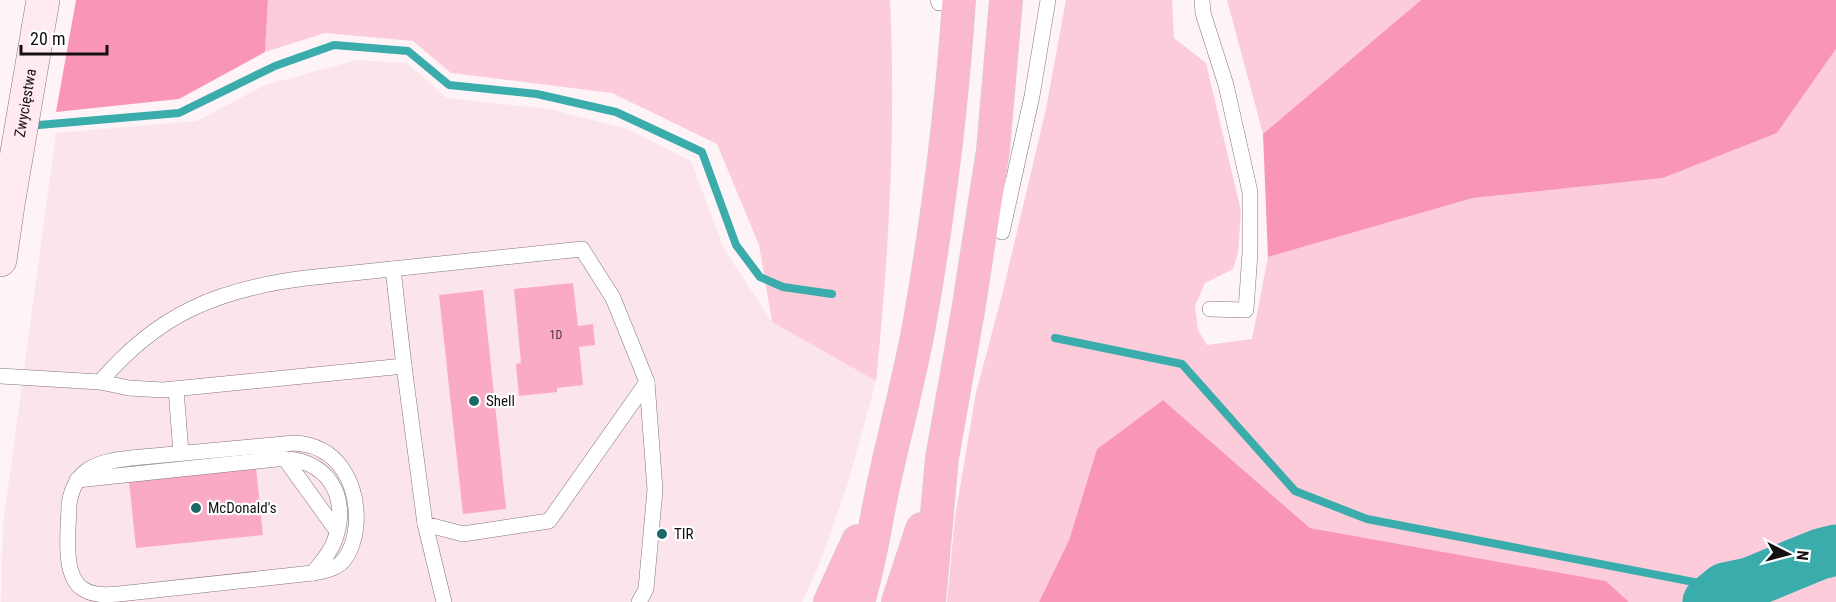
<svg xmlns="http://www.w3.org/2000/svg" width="1836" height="602" viewBox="0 0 1836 602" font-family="'Roboto Condensed',sans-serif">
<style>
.built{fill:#fce4eb}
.green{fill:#fcccdb}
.forest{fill:#f996b8}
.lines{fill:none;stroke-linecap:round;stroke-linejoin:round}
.stream{stroke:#39acab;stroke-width:8}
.river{stroke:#39acab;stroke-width:51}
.building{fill:#fbaac5}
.lane-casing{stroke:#837579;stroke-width:16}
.secondary-casing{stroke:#837579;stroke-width:34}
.highway-casing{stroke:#d5d4d4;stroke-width:34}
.lane{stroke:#fff;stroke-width:15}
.secondary{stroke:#feeaf0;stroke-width:33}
.highway{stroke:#fbb9ce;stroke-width:33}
.poi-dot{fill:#1b6868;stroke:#fff;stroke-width:2}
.labels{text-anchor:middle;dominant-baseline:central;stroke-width:4.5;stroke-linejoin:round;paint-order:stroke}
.number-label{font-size:12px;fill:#4e363d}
.street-label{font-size:15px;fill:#140f10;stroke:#fff}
.poi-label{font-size:15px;fill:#140f10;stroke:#fff;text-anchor:start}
</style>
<rect width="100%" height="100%" fill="#fef4f7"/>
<polygon class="built" points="357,60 407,63 447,98 550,109 628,129 691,161 724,249 772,322 876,381 849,480 820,563 802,602 1,602 3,525 56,133 197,121 265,85"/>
<g class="green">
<path d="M268 0H890C896 127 889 255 876 381L772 322 759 245 717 144 612 93 451 73 413 41 325 33 265 52Z"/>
<polygon points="1066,0 1172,0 1174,38 1206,63 1241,211 1238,253 1233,269 1205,283 1195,306 1198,330 1207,345 1252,339 1268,257 1473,198 1663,178 1777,133 1836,49 1836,602 1629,602 1606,581 1310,528 1163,400 1097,449 1069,540 1039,602 947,602 955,517 976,393 1002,295 1046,109"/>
<polygon points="1227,0 1421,0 1263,134"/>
</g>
<g class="forest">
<polygon points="76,0 268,0 265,52 179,99 56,112"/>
<polygon points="1421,0 1836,0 1836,49 1777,133 1663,178 1473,198 1268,257 1263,134"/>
<polygon points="1163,400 1310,528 1606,581 1629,602 1039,602 1069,540 1097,449"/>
</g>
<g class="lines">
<g class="stream">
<polyline points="27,126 179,113 275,66 334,45 408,51 449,85 537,94 616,112 702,152 736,245 760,277 783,287 832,294"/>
<polyline points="1055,338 1182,364 1295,491 1367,519 1725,588"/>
</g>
<polyline class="river" points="1708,602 1725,588 1749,583 1820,554 1836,550"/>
</g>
<g class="building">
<polygon points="573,283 578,326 593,324 595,345 579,347 583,385 557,388 557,392 519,396 516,364 521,363 514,289"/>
<polygon points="483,290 506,509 463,514 439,295"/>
<polygon points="256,468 263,535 136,548 129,481"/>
</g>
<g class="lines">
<g class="lane-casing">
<g id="lane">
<polyline points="938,0 939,3"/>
<polyline points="1202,0 1203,13 1226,85 1250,192 1250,253 1246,310 1210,309"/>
<polyline points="1002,232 1032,96 1048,0"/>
<polyline points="393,269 404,366"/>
<path d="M0 376 100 382 129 388 163 390 404 366 425 524 463 534 549 521 647 382 613 298 582 249 306 278C218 289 158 314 100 382"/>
<polyline points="176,389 181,453"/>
<path d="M294 443C339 445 359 485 356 526 355 537 351 552 343 561 336 569 324 571 313 573L119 594C107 595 94 596 83 589 61 575 69 527 69 504 75 467 98 462 131 458Z"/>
<polyline points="285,459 337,531"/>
<path d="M77 480 277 459C326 456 352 496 334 542 330 553 321 563 313 573"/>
<polyline points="425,524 444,602"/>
<polyline points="639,602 646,589 655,490 647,382"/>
</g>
</g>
<g class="secondary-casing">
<g id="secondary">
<path id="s1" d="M0 260 8 205 43 0"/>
</g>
</g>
<g class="highway-casing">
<g id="highway">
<polyline points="830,602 858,541"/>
<path d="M858 602C871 560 876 516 886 473 897 424 910 375 919 326 938 218 952 109 959 0"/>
<polyline points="898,602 922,529"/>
<polyline points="929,602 942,458 968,311 993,150 1006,0"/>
</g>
</g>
<use href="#lane" class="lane"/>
<use href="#secondary" class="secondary"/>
<use href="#highway" class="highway"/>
</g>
<g class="poi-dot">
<circle cx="474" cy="401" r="6"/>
<circle cx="196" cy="508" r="6"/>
<circle cx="662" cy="534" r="6"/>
</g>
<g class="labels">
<g class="number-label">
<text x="556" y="335">1D</text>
</g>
<g class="street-label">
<text stroke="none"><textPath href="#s1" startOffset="159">Zwycięstwa</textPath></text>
</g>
<g class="poi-label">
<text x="486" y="401">Shell</text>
<text x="208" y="508">McDonald's</text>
<text x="674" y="534">TIR</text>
</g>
</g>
<g transform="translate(1788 554) rotate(96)" stroke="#ffffff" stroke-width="4.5" paint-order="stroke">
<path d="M0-4.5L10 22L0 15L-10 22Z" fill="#140f10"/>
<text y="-9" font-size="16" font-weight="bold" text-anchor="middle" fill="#140f10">N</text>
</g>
<path d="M21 45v9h86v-9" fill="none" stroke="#140f10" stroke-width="3"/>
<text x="30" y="45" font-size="18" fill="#140f10" stroke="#ffffff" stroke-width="4.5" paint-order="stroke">20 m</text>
</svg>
